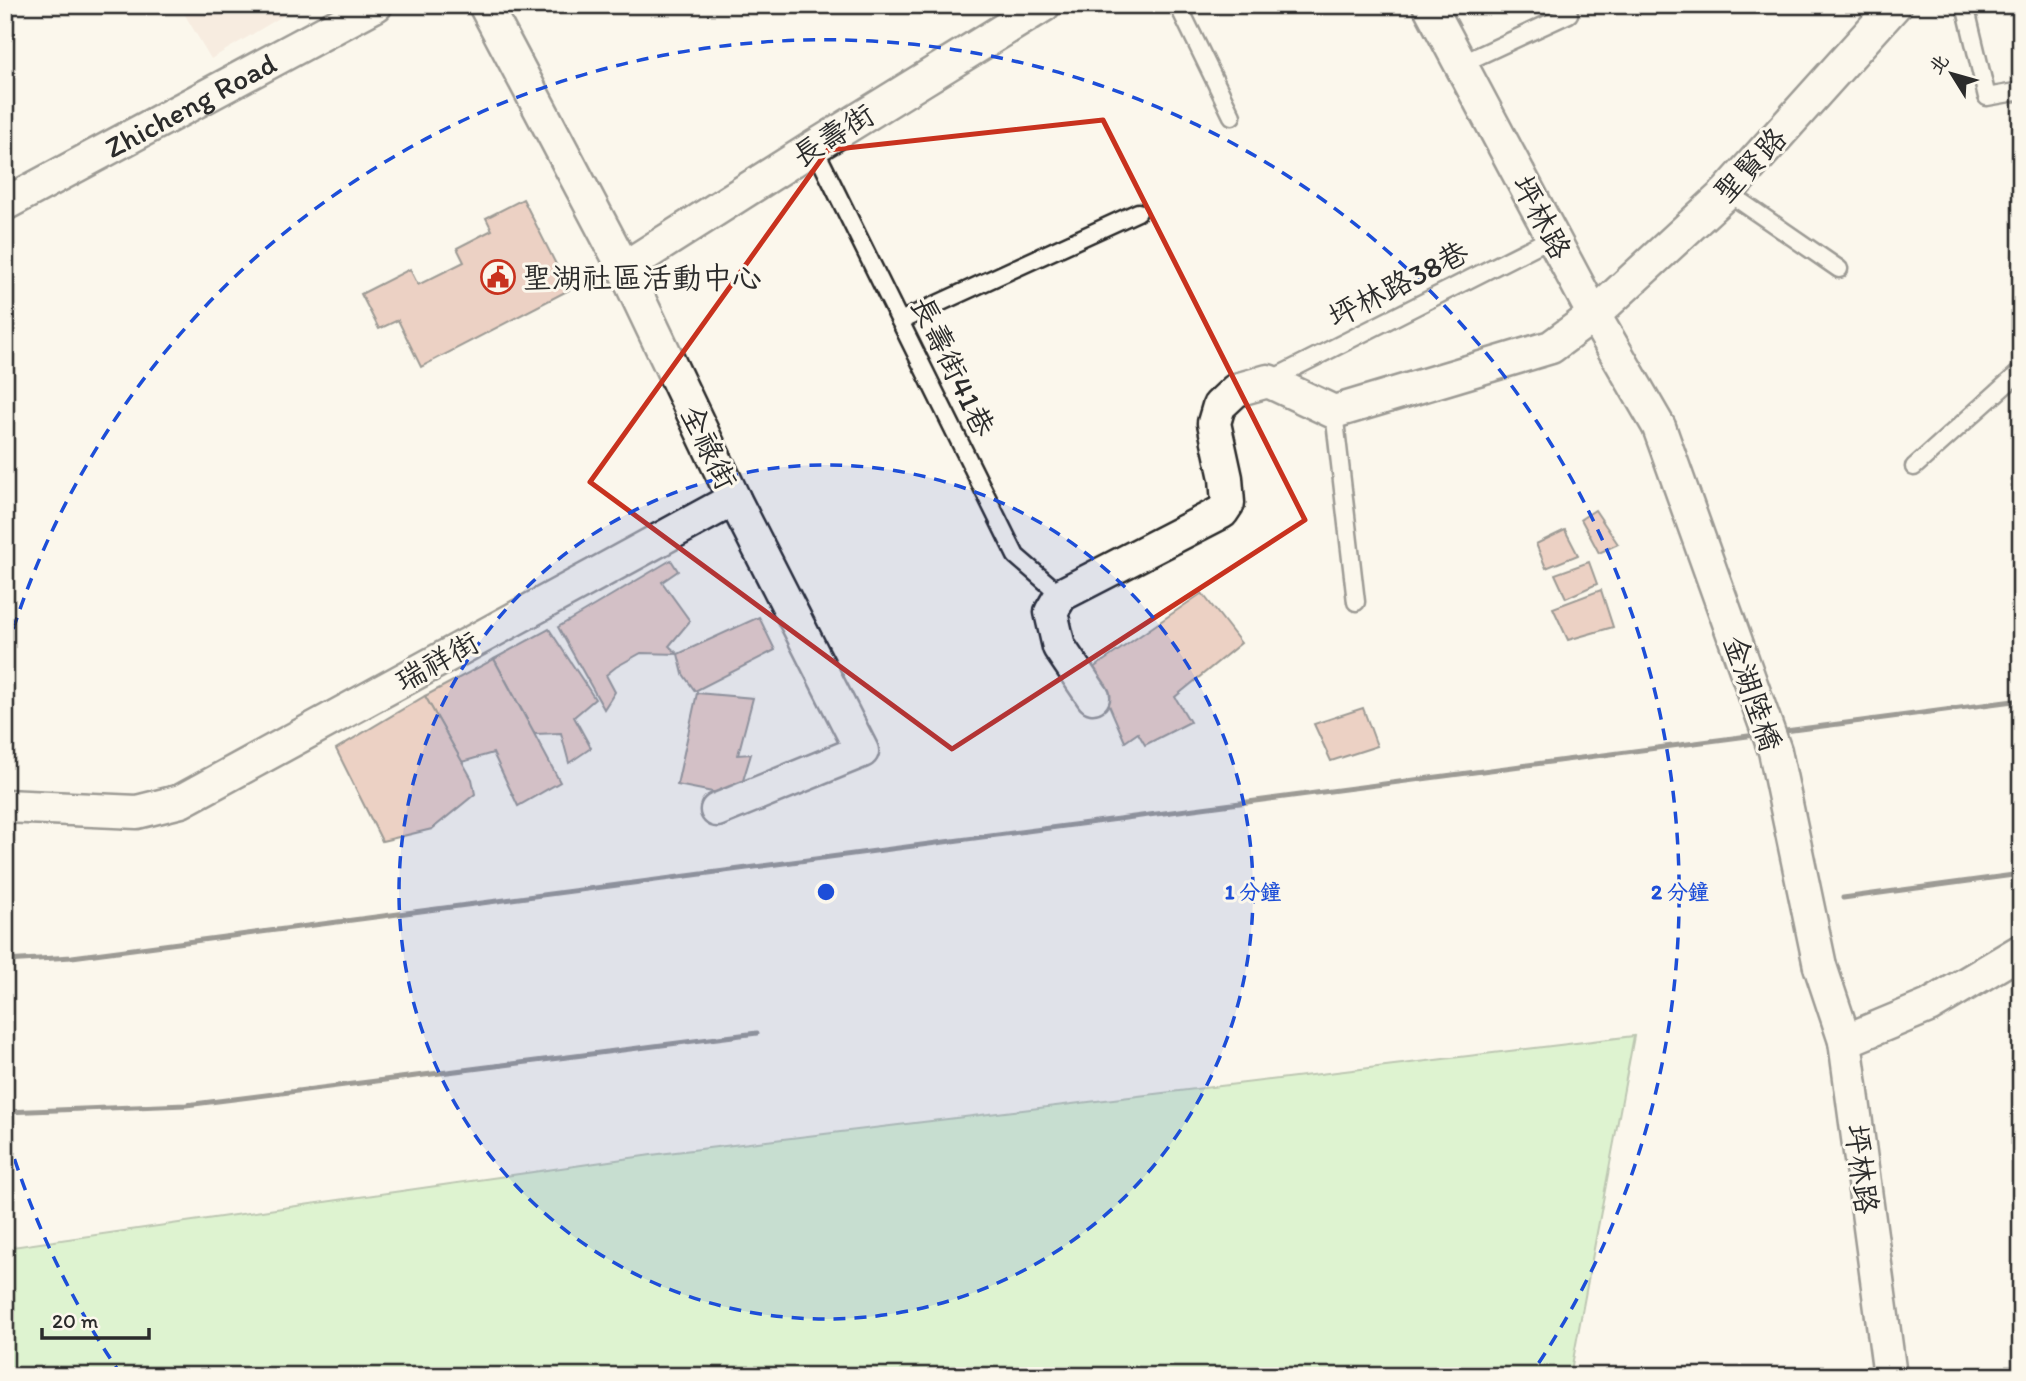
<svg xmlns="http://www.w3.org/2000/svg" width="2026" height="1381" viewBox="0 0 2026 1381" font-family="Itim,'LXGW WenKai TC',sans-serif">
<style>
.built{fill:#f1ded1}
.green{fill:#bbedae;stroke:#738c6c;stroke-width:2}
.building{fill:#daa292;stroke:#2b2b2b;stroke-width:2}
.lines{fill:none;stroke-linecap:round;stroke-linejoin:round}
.service-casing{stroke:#2b2b2b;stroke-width:21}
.minor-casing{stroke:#2b2b2b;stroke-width:37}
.service{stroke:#fbf7ec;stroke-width:16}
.minor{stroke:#fbf7ec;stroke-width:32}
.rail{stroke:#2b2b2b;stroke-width:5}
.minor-bridge-casing{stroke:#2b2b2b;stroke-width:37;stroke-linecap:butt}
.minor-bridge{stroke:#fbf7ec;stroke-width:32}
.marked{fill:none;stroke:#c8321e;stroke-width:5;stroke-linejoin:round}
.ring{fill:none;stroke:#1d4ed8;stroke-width:3.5;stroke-dasharray:12 9}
.labels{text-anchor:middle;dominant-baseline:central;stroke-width:6;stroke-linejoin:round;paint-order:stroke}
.street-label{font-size:30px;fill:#2b2b2b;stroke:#fbf7ec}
.poi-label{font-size:30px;fill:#2b2b2b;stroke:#fbf7ec;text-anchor:start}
.centre{fill:#1d4ed8;stroke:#fbf7ec;stroke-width:3.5}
.ring-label{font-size:21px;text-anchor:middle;font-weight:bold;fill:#1d4ed8;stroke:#fbf7ec;stroke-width:6;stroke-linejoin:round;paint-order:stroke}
</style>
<rect width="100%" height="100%" fill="#fbf7ec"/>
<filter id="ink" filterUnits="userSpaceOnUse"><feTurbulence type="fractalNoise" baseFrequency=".0143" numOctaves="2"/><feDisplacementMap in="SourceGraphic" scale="14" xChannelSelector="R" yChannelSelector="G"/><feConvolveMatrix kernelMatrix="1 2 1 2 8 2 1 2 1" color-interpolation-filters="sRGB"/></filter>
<g filter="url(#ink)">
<polygon class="built" points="179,5 301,5 211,59"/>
<polygon class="green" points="1634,1036 1570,1376 5,1376 5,1248 651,1155"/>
<g class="building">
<polygon points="523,199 569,290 421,367 398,320 379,329 361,294 410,269 418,285 464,262 457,248 492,230 486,218"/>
<polygon points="1595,510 1618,544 1599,553 1581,519"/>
<polygon points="1565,530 1578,555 1546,568 1536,544"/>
<polygon points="671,560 678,571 662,582 690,621 669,646 678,654 641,653 616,667 606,675 615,692 604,709 558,627"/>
<polygon points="1589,562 1597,584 1566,598 1555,574"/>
<polygon points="1601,590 1613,627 1568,640 1553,608"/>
<polygon points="1202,593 1241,643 1175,697 1190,722 1145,745 1138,733 1125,742 1093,668"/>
<polygon points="759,617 775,650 695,691 683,674 678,654"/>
<polygon points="549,629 595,699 574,717 591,748 569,763 561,733 535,734 494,659"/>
<polygon points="494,659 560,782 518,806 493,753 462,762 425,696"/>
<polygon points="697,693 753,698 738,755 751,754 738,797 677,785"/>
<polygon points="425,696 472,779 475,794 432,829 382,841 336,749"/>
<polygon points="1363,708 1377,746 1331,761 1314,724"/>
</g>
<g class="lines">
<g class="service-casing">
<g id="service">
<polyline points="1178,5 1232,116"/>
<polyline points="1965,5 1987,97 2021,91"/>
<polyline points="1461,64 1569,14"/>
<polyline points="814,147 1016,556 1061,595"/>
<polyline points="1727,192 1839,269"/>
<polyline points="900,321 1138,212"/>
<polyline points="1268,381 1553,237"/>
<polyline points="1334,412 1356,602"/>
<polyline points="1914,467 2021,371"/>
</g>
</g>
<g class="minor-casing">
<g id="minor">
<polyline points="485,5 624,268 734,499 862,751 717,810"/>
<polyline points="1429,5 1594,315 1659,427"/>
<path id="s1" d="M5 204 376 5"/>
<polyline points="624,268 814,147 1044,5"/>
<polyline points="1093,697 1059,647 1051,612 1061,595 1222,512 1228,503 1226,478 1214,423 1219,406 1236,390 1268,381 1334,412 1551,347 1594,315 1727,192 1895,5"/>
<polyline points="5,806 137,812 181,801 734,499"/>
<polyline points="1820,966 1845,1041 1890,1376"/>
<polyline points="1845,1041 1929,1006 2021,951"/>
</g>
</g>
<use href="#service" class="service"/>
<use href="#minor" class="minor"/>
<g class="rail">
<polyline points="1843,898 2021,874"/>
<polyline points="5,961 72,957 2021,700"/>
<polyline points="5,1112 186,1105 757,1033"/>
</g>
<g class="minor-bridge-casing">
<polyline id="minor-bridge" points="1659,427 1775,751 1820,966"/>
</g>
<use href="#minor-bridge" class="minor-bridge"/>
</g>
</g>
<path d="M0 0H2026V1381H0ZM1103 120 1305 520 952 749 590 482 828 150Z" fill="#fbf7ec" fill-opacity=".55" fill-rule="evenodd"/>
<path class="marked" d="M1103 120 1305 520 952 749 590 482 828 150Z"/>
<circle cx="826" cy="892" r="427" fill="#1d4ed8" fill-opacity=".12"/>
<g class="ring">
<circle cx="826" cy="892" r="427"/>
<path d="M122 1376A854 854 0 0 1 7 1135M7 649A854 854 0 1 1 1530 1376"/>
</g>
<defs>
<g id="civic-ring" transform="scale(1.75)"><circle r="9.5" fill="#fbf7ec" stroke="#c8321e" stroke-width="1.5"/><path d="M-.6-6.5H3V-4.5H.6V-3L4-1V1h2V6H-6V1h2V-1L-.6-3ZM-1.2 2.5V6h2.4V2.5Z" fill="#c8321e"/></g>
</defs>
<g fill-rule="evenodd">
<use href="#civic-ring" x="498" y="277"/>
</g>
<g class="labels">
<g class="street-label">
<text stroke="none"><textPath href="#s1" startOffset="210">Zhicheng Road</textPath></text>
<text transform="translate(833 135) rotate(-32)">長壽街</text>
<text transform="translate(1750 165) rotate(-47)">聖賢路</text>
<text transform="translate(1542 217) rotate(62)">坪林路</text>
<text transform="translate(1398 284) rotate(-27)">坪林路38巷</text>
<text transform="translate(953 366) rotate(64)">長壽街41巷</text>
<text transform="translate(709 447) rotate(64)">全祿街</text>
<text transform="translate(437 661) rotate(-29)">瑞祥街</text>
<text transform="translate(1753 693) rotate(71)">金湖陸橋</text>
<text transform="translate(1862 1169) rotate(83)">坪林路</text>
</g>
<g class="poi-label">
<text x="522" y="277">聖湖社區活動中心</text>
</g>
</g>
<circle cx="826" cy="892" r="10" class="centre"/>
<g class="ring-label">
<text x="1253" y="899">1 分鐘</text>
<text x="1680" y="899">2 分鐘</text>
</g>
<rect width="2026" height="1381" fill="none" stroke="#fbf7ec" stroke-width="28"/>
<rect x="14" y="14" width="1998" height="1353" fill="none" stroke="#2b2b2b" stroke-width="2.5" filter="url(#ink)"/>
<g transform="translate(1952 74) rotate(307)" stroke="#fbf7ec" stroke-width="5" paint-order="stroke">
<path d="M0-5L12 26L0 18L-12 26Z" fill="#2b2b2b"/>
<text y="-10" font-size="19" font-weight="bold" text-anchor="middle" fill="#2b2b2b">北</text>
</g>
<path d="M42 1328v10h107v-10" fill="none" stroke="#2b2b2b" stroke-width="3.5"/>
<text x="52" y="1328" font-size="21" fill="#2b2b2b" stroke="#fbf7ec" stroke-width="5" paint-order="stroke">20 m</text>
</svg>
